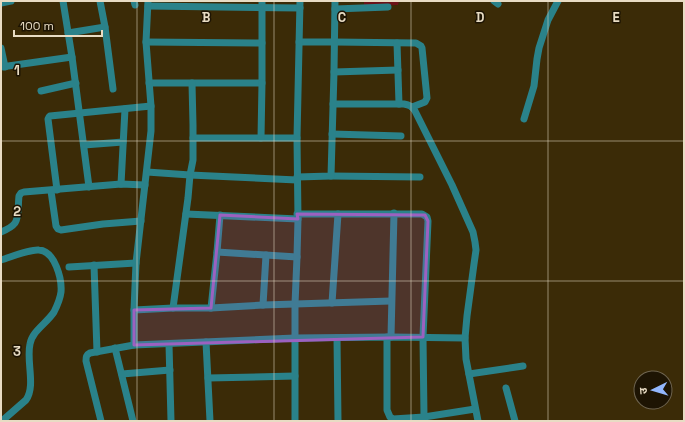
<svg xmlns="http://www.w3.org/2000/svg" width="685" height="422" viewBox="0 0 685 422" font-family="'Space Grotesk','Noto Sans Devanagari',sans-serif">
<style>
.green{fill:#6b1218}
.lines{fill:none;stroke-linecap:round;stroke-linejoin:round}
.minor{stroke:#2a828a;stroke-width:7}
.marked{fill:#9c61c0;fill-opacity:0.2;stroke:#9c61c0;stroke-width:3;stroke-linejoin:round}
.grid{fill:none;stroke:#e8dcc4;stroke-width:1;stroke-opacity:0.55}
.grid-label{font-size:13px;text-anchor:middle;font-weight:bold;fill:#e8dcc4;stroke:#1d1403;stroke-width:3;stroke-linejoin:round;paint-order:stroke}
</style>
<rect width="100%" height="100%" fill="#3b2b07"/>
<polygon class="green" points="364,1 399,1 398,5 364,6"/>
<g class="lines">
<g class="minor">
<polyline points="63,1 72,57 89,187"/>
<polyline points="100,1 105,27 113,89"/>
<polyline points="134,1 135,5"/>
<polyline points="494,1 498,4"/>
<polyline points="1,3 11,1"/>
<polyline points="148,6 300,8"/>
<polyline points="335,9 388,7"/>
<polyline points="68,33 105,27"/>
<polyline points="146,42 262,43"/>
<polyline points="299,42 335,42 416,43 421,46 422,48 427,98 425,102 412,107"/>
<polyline points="397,43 399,104"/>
<polyline points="1,48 5,67"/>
<polyline points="1,67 72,57"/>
<polyline points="334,72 398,70"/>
<polyline points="149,83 262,83 262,1"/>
<polyline points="41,91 76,83"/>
<path d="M333 104H404C409 105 412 106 415 111L452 185 473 232 475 242 476 250 474 264 467 316 465 338 466 359 478 421"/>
<polyline points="524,119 534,86 537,59 539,48 548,20 558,1"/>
<polyline points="332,134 401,136"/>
<polyline points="193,138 297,138"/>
<polyline points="261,138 262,83"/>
<polyline points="84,145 123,142"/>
<polyline points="147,172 190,175 297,180"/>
<polyline points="331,176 420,177"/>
<polyline points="297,177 331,176 334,72 335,1"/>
<polyline points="121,184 125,109"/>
<polyline points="57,190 48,119 49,117 50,116 151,106"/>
<polyline points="51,191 56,226 58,229 61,230 103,224 141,221"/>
<polyline points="186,214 298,219"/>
<polyline points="297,214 422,214 427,217 428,221 423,337 424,417"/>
<path d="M1 232C6 230 12 227 15 223 19 218 18 203 19 196L21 193 24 192 121 184 145 185"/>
<polyline points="217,252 297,257"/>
<path d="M1 260C11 257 30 249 39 250 55 251 62 279 61 292 60 300 57 306 54 312 47 323 32 331 30 344 26 361 36 386 26 400L2 421"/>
<polyline points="94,265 97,352"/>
<polyline points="69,267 136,263"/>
<polyline points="332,303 338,214"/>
<polyline points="263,305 266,255"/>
<polyline points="173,308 188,198 190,175 193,160 193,125 192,83"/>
<polyline points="211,308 217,252 220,215"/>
<polyline points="134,310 173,308 211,308 263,305 391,301"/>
<polyline points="387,337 387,410 390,417 393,419 424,417 475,409"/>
<polyline points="391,337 394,213"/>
<polyline points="337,338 338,421"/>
<polyline points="206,342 210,421"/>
<polyline points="169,344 171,421"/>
<polyline points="134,345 134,310 136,263 151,131 151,106 146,42 148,1"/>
<polyline points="115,348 133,421"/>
<polyline points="122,374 170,370"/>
<polyline points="469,374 523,366"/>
<polyline points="208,378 295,376"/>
<polyline points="506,388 515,421"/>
<path d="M101 421 86 361C86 357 86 355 90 353L134 345 295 338 391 337 465 338"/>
<polyline points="295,421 295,304 297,257 298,219 297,138 300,1"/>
</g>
</g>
<path class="marked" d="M297 214 425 215 428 221 423 337 134 345V310L211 308 220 215 298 219Z"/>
<path class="grid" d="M137 1V421M274 1V421M411 1V421M548 1V421M1 141H684M1 281H684"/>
<g class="grid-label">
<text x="206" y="22">B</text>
<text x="342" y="22">C</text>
<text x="480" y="22">D</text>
<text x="616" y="22">E</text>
<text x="17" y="75">1</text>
<text x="17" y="216">2</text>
<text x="17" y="356">3</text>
</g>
<rect width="685" height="422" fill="none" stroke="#e8dcc4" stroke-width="4"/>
<g transform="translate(653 390) rotate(265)"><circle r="19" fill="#1d1403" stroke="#6e6450"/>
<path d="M0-3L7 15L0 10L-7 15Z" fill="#93b7fd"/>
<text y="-6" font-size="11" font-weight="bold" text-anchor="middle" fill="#e8dcc4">उ</text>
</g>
<path d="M14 30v6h88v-6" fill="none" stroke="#e8dcc4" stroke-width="2"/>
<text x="20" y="30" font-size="12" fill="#e8dcc4" stroke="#1d1403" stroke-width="3" paint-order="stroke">100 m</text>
</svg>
